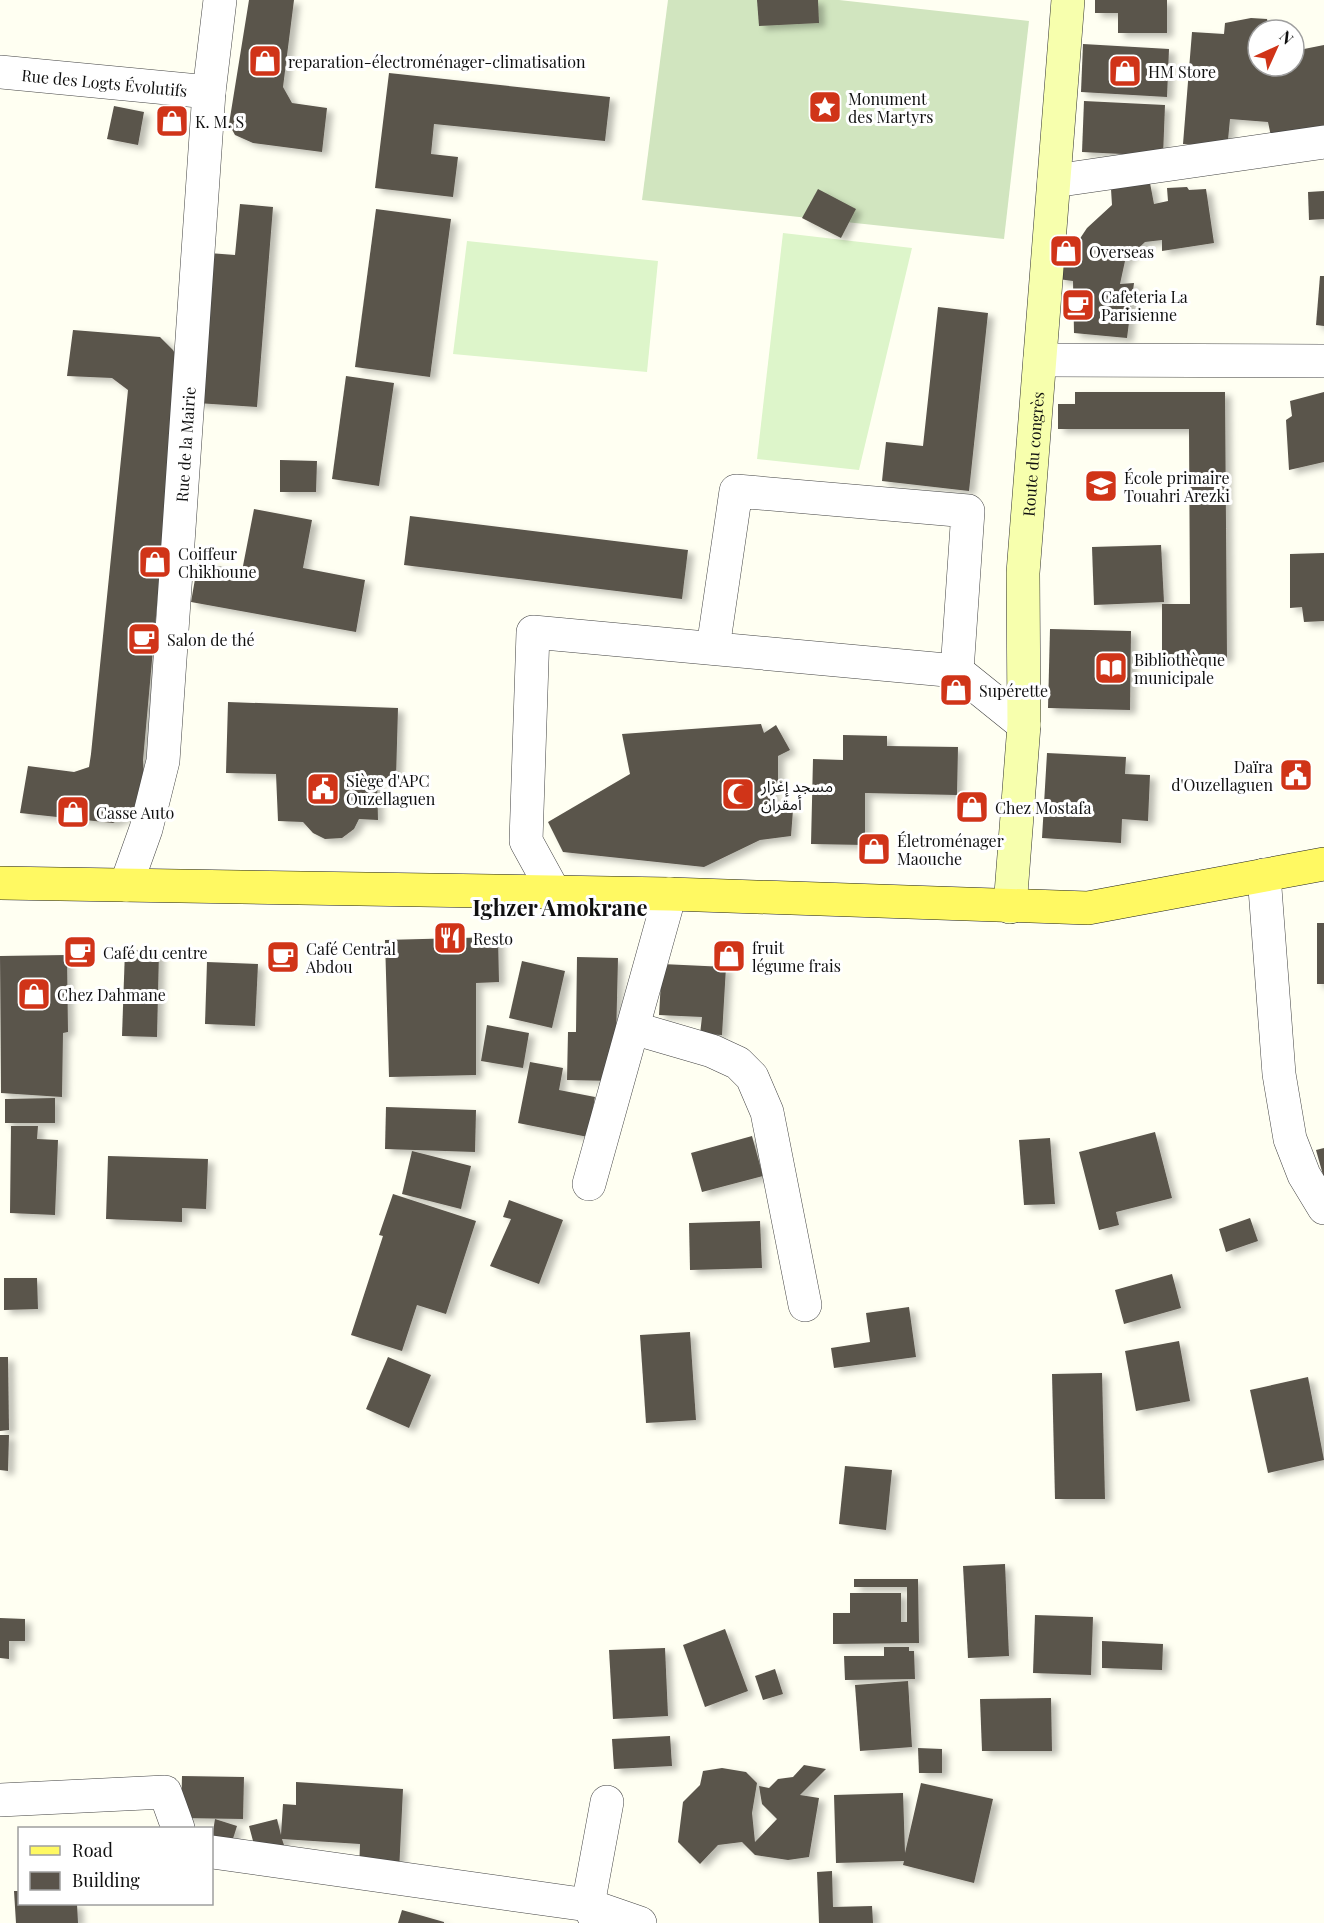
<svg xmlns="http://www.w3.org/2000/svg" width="1324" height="1923" viewBox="0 0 1324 1923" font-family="'Playfair Display','Noto Sans Arabic',serif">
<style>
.cemetery{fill:#d1e5bf}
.pitch{fill:#ddf5ca}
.building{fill:#5a544b;filter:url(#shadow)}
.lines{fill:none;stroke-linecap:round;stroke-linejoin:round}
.street-casing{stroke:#434343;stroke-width:34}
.secondary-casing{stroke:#323232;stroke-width:34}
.primary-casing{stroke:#212121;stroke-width:34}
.street{stroke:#fff;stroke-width:33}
.secondary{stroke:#f7ffad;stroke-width:33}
.primary{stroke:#fff962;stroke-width:33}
.labels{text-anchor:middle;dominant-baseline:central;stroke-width:6;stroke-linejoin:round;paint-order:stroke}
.poi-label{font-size:16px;fill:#101010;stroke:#fff;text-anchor:start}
.street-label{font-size:16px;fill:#101010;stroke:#fff}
.district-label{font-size:22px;font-weight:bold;fill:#101010;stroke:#fff}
</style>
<defs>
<filter id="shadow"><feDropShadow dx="6" dy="4" stdDeviation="3" flood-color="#0004"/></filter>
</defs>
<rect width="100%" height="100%" fill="#fffff2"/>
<polygon class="cemetery" points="668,0 839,0 1029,21 1004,239 642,200"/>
<g class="pitch">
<polygon points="783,233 912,248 859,470 757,459"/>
<polygon points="467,241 658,261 647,372 453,354"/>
</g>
<g class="building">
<polygon points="249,0 294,0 283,87 292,103 327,108 322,152 253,143 235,135 229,124"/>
<polygon points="757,0 818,0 819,23 759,26"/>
<polygon points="1095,0 1167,0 1167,33 1118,33 1118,13 1095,13"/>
<polygon points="1251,18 1267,19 1269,30 1258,30 1258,66 1294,66 1294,51 1324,45 1324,131 1272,141 1268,122 1230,119 1228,140 1198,145 1183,144 1192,32 1224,34 1225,23"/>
<polygon points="1083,44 1169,49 1167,97 1081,92"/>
<polygon points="389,73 610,97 605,141 434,124 431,154 458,157 453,197 375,188"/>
<polygon points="1084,101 1165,105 1163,156 1082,152"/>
<polygon points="114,106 144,112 138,145 107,139"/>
<polygon points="1150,183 1154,204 1168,201 1167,188 1187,187 1189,190 1206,189 1214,243 1162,251 1162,240 1145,242 1125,261 1120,284 1134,283 1127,338 1074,333 1073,281 1058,279 1063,241 1077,243 1087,228 1112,205 1111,189"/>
<polygon points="818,189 856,209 841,238 802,218"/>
<polygon points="1324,191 1324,219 1309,220 1308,192"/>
<polygon points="240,204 273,207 257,407 197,403 209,253 235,255"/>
<polygon points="376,209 451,219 430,377 355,367"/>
<polygon points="1320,276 1324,276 1324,326 1316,325"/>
<polygon points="938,307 988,313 969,491 882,481 886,442 923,446"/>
<polygon points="73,330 160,337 173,350 179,361 143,760 144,778 136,807 127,816 113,823 20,813 28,766 74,772 89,767 91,754 128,390 112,378 67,376"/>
<polygon points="346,376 394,383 379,486 332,479"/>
<polygon points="1075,392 1225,392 1227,658 1162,659 1162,604 1190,604 1189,429 1058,429 1058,404 1075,404"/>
<polygon points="1324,392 1324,462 1289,470 1286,420 1292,416 1290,401"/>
<polygon points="280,460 317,461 316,492 280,492"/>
<polygon points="254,509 312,520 303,568 365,580 356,632 191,602 198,562 242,571"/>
<polygon points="410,516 688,550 682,599 404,565"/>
<polygon points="1161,545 1164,602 1094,605 1092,547"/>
<polygon points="1324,553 1324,621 1304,622 1302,607 1290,608 1290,554"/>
<polygon points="1050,629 1131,631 1130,710 1048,708"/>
<polygon points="228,702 398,708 396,778 377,778 378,820 359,819 354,829 342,838 325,839 313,833 303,822 278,821 276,774 226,773"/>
<polygon points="761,724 764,733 776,725 790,750 778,756 778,788 770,790 782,810 793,810 791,836 760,840 704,867 563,852 548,822 630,774 622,734"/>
<polygon points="843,735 887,736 887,746 958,747 957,795 865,793 865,845 811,844 813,759 843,760"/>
<polygon points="1047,753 1126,757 1125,774 1150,775 1148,821 1122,819 1121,843 1042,838"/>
<rect x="1317" y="923" width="7" height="61"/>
<polygon points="498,937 499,982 476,983 476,1075 389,1077 385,940"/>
<polygon points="125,950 159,951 157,1037 122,1036"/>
<polygon points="67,955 68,1032 63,1033 62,1097 1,1093 0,956"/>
<polygon points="577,957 618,958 615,1081 567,1080 568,1032 576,1032"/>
<polygon points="522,961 565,971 552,1028 509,1018"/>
<polygon points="207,962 258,964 255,1026 205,1024"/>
<polygon points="662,964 726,967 722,1035 700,1034 702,1017 659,1015"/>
<polygon points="487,1025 529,1033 523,1068 481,1061"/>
<polygon points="530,1062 563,1068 559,1090 595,1097 588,1137 518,1123"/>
<polygon points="55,1098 55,1123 5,1123 5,1099"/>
<polygon points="386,1107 476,1110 475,1152 385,1149"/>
<polygon points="11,1126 38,1126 37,1139 58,1140 55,1215 10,1213"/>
<polygon points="1155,1132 1172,1198 1116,1212 1119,1225 1099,1230 1079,1152"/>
<polygon points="752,1136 763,1176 702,1192 691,1153"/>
<polygon points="1050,1138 1055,1204 1024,1205 1019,1140"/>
<polygon points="1324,1148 1324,1175 1323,1175 1316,1150"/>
<polygon points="412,1151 471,1166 461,1209 402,1194"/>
<polygon points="108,1156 208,1159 206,1209 182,1208 182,1222 106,1219"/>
<polygon points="393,1194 476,1221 446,1314 417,1305 402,1351 351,1335 383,1236 379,1235"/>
<polygon points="509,1200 563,1220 539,1284 490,1266 511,1219 503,1217"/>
<polygon points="1250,1218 1258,1241 1226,1252 1219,1229"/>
<polygon points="760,1221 762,1268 690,1270 689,1223"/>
<polygon points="1172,1274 1181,1308 1124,1324 1115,1290"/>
<polygon points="4,1278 37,1278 38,1309 4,1310"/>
<polygon points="909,1307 916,1357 834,1368 831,1348 870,1342 866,1313"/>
<polygon points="690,1332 696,1420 646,1423 640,1335"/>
<polygon points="1179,1341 1190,1401 1136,1411 1125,1351"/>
<polygon points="0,1357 8,1357 9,1430 0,1431"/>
<polygon points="388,1357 431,1375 409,1428 366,1409"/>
<polygon points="1102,1373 1105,1499 1055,1499 1052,1374"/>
<polygon points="1308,1377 1324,1460 1268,1473 1250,1390"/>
<polygon points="0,1435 9,1435 8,1471 0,1470"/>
<polygon points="845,1466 892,1470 886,1530 839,1524"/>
<polygon points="1005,1564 1009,1656 968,1658 963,1566"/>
<polygon points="854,1579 918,1579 919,1643 833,1644 833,1613 850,1613 850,1593 901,1593 901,1622 907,1622 907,1587 854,1587"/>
<polygon points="1035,1615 1093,1617 1091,1675 1033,1673"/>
<polygon points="0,1618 25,1619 25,1641 9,1641 9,1659 0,1658"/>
<polygon points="725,1629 748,1691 705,1707 683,1645"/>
<polygon points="1102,1641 1163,1644 1162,1670 1102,1668"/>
<polygon points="884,1647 909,1647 909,1651 914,1651 915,1679 845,1680 844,1656 884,1656"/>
<polygon points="665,1648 668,1716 613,1719 609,1650"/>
<polygon points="775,1669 783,1694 763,1700 755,1676"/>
<polygon points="908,1681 912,1747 860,1751 855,1685"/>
<polygon points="1051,1698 1052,1751 982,1751 980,1699"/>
<polygon points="670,1736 672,1766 614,1769 612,1739"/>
<polygon points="918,1748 942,1749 942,1773 919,1773"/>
<polygon points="804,1765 826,1769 800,1795 819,1798 809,1857 788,1860 755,1855 742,1842 718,1845 700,1864 678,1842 683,1802 700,1785 703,1771 722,1768 746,1772 757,1783 752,1813 755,1842 777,1819 762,1804 759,1786 769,1788 778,1779 793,1777"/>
<polygon points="182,1776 244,1777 243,1819 181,1818"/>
<polygon points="296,1782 403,1789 399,1872 359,1870 360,1844 282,1839 284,1845 256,1852 249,1826 277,1819 281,1835 283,1804 296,1805"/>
<polygon points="921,1783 993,1799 974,1883 903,1865 904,1861 836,1863 834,1795 903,1793 905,1853"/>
<polygon points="215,1819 237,1826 231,1845 212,1838"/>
<polygon points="832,1871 833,1907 872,1906 873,1923 819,1923 817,1872"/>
<polygon points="14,1891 20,1891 20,1904 77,1904 78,1923 16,1923"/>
<polygon points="402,1910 444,1922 444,1923 398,1923"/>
</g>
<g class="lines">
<g class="street-casing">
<g id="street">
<path id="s1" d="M0 72 209 92"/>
<polyline points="1054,181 1324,142"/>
<polyline points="1040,360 1324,361"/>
<polyline points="713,648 736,491 968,511 957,671"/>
<polyline points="1264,875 1279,1074 1290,1139 1304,1175 1324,1208"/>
<path id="s2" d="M126 885 146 829 163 761 209 92 220 0"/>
<polyline points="554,892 526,841 533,632 957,671 1024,725"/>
<polyline points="633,1028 712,1051 738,1063 752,1077 767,1112 805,1305"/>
<polyline points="589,1184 670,894"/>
<polyline points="0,1800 165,1792 178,1828"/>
<polyline points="212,1852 588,1905 640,1923"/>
<polyline points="598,1923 588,1905 607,1802"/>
</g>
</g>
<g class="secondary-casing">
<g id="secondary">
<path id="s3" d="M1010 907 1024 725 1023 573 1068 0"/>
</g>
</g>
<g class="primary-casing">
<polyline id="primary" points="0,883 670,894 1088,908 1324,864"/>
</g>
<use href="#street" class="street"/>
<use href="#secondary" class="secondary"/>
<use href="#primary" class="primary"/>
</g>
<defs>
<g id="shop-square" transform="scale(1.725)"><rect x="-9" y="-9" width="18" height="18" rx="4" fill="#d03418" stroke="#fff"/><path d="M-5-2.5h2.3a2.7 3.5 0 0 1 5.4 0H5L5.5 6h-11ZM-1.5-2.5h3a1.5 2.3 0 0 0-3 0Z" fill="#fff"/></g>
<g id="sight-square" transform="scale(1.725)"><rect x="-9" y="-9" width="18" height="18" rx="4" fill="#d03418" stroke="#fff"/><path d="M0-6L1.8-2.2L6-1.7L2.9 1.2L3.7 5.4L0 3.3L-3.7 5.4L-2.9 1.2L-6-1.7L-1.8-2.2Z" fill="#fff"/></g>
<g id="cafe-square" transform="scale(1.725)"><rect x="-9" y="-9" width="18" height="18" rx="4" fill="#d03418" stroke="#fff"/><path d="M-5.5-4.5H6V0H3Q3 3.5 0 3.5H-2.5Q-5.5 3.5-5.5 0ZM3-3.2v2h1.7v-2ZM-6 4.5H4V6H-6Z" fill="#fff"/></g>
<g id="school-square" transform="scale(1.725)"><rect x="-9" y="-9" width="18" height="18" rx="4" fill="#d03418" stroke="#fff"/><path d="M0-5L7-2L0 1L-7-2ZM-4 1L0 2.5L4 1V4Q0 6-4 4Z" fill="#fff"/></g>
<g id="library-square" transform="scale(1.725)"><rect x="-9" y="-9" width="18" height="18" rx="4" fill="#d03418" stroke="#fff"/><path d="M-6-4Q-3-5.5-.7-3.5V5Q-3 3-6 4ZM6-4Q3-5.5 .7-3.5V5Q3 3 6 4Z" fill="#fff"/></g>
<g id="civic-square" transform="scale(1.725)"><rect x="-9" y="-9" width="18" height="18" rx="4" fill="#d03418" stroke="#fff"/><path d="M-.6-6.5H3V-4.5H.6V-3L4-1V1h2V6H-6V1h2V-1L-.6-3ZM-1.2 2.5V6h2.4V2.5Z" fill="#fff"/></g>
<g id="mosque-square" transform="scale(1.725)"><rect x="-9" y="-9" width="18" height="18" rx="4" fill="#d03418" stroke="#fff"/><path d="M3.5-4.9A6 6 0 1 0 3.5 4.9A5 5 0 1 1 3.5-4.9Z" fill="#fff"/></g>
<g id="restaurant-square" transform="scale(1.725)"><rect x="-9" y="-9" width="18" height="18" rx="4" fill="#d03418" stroke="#fff"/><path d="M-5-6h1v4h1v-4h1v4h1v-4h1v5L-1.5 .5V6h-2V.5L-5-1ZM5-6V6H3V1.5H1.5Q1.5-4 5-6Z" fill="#fff"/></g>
</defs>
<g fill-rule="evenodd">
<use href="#shop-square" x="265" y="61"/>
<use href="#shop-square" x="1125" y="71"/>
<use href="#sight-square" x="825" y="107"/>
<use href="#shop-square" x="172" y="121"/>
<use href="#shop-square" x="1066" y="251"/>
<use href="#cafe-square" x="1078" y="305"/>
<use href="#school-square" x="1101" y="486"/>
<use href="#shop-square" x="155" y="562"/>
<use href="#cafe-square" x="144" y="639"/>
<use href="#library-square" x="1111" y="668"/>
<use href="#shop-square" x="956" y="690"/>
<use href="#civic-square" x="1296" y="775"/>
<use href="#civic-square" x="323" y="789"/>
<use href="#mosque-square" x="738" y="794"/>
<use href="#shop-square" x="972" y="807"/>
<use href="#shop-square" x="73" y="812"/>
<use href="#shop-square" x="874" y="849"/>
<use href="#restaurant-square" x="450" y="938"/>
<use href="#cafe-square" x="80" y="952"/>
<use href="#shop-square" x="729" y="956"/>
<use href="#cafe-square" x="283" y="957"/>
<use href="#shop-square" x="34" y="994"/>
</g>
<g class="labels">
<g class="poi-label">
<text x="288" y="61">reparation-électroménager-climatisation</text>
<text x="1148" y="71">HM Store</text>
<text x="848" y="98">Monument<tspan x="848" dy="18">des Martyrs</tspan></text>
<text x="195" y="121">K. M. S</text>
<text x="1089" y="251">Overseas</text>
<text x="1101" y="296">Cafeteria La<tspan x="1101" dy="18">Parisienne</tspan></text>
<text x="1124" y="477">École primaire<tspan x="1124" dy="18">Touahri Arezki</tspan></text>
<text x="178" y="553">Coiffeur<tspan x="178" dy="18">Chikhoune</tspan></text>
<text x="167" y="639">Salon de thé</text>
<text x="1134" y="659">Bibliothèque<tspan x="1134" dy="18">municipale</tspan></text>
<text x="979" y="690">Supérette</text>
<text x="1273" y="766" text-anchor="end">Daïra<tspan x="1273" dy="18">d'Ouzellaguen</tspan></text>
<text x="346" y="780">Siège d'APC<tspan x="346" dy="18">Ouzellaguen</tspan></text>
<text x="761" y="785">مسجد إغزار<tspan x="761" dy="18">أمقران</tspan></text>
<text x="995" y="807">Chez Mostafa</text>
<text x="96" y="812">Casse Auto</text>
<text x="897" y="840">Életroménager<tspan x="897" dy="18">Maouche</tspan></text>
<text x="473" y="938">Resto</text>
<text x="752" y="947">fruit<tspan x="752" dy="18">légume frais</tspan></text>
<text x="306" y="948">Café Central<tspan x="306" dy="18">Abdou</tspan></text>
<text x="103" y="952">Café du centre</text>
<text x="57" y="994">Chez Dahmane</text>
</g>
<g class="street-label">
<text stroke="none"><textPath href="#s1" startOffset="105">Rue des Logts Évolutifs</textPath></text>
<text stroke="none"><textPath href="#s2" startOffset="447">Rue de la Mairie</textPath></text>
<text stroke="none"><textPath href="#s3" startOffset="454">Route du congrès</textPath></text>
</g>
<g class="district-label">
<text x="560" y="907">Ighzer Amokrane</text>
</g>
</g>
<rect x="18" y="1827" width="195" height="78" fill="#ffffff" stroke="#9f9f9f" stroke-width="1.5"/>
<rect x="30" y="1846" width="30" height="9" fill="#fff962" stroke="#9f9f9f" stroke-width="1.5"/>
<text x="72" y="1857" font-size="18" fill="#101010">Road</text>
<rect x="30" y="1872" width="30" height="18" fill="#5a544b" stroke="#9f9f9f" stroke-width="1.5"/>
<text x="72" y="1887" font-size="18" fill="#101010">Building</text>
<g transform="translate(1276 48) rotate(45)"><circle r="28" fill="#ffffff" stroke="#9f9f9f" stroke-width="1.5"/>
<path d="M0-4.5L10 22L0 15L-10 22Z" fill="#d03418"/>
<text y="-9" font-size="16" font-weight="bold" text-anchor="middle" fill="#101010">N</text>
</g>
</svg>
